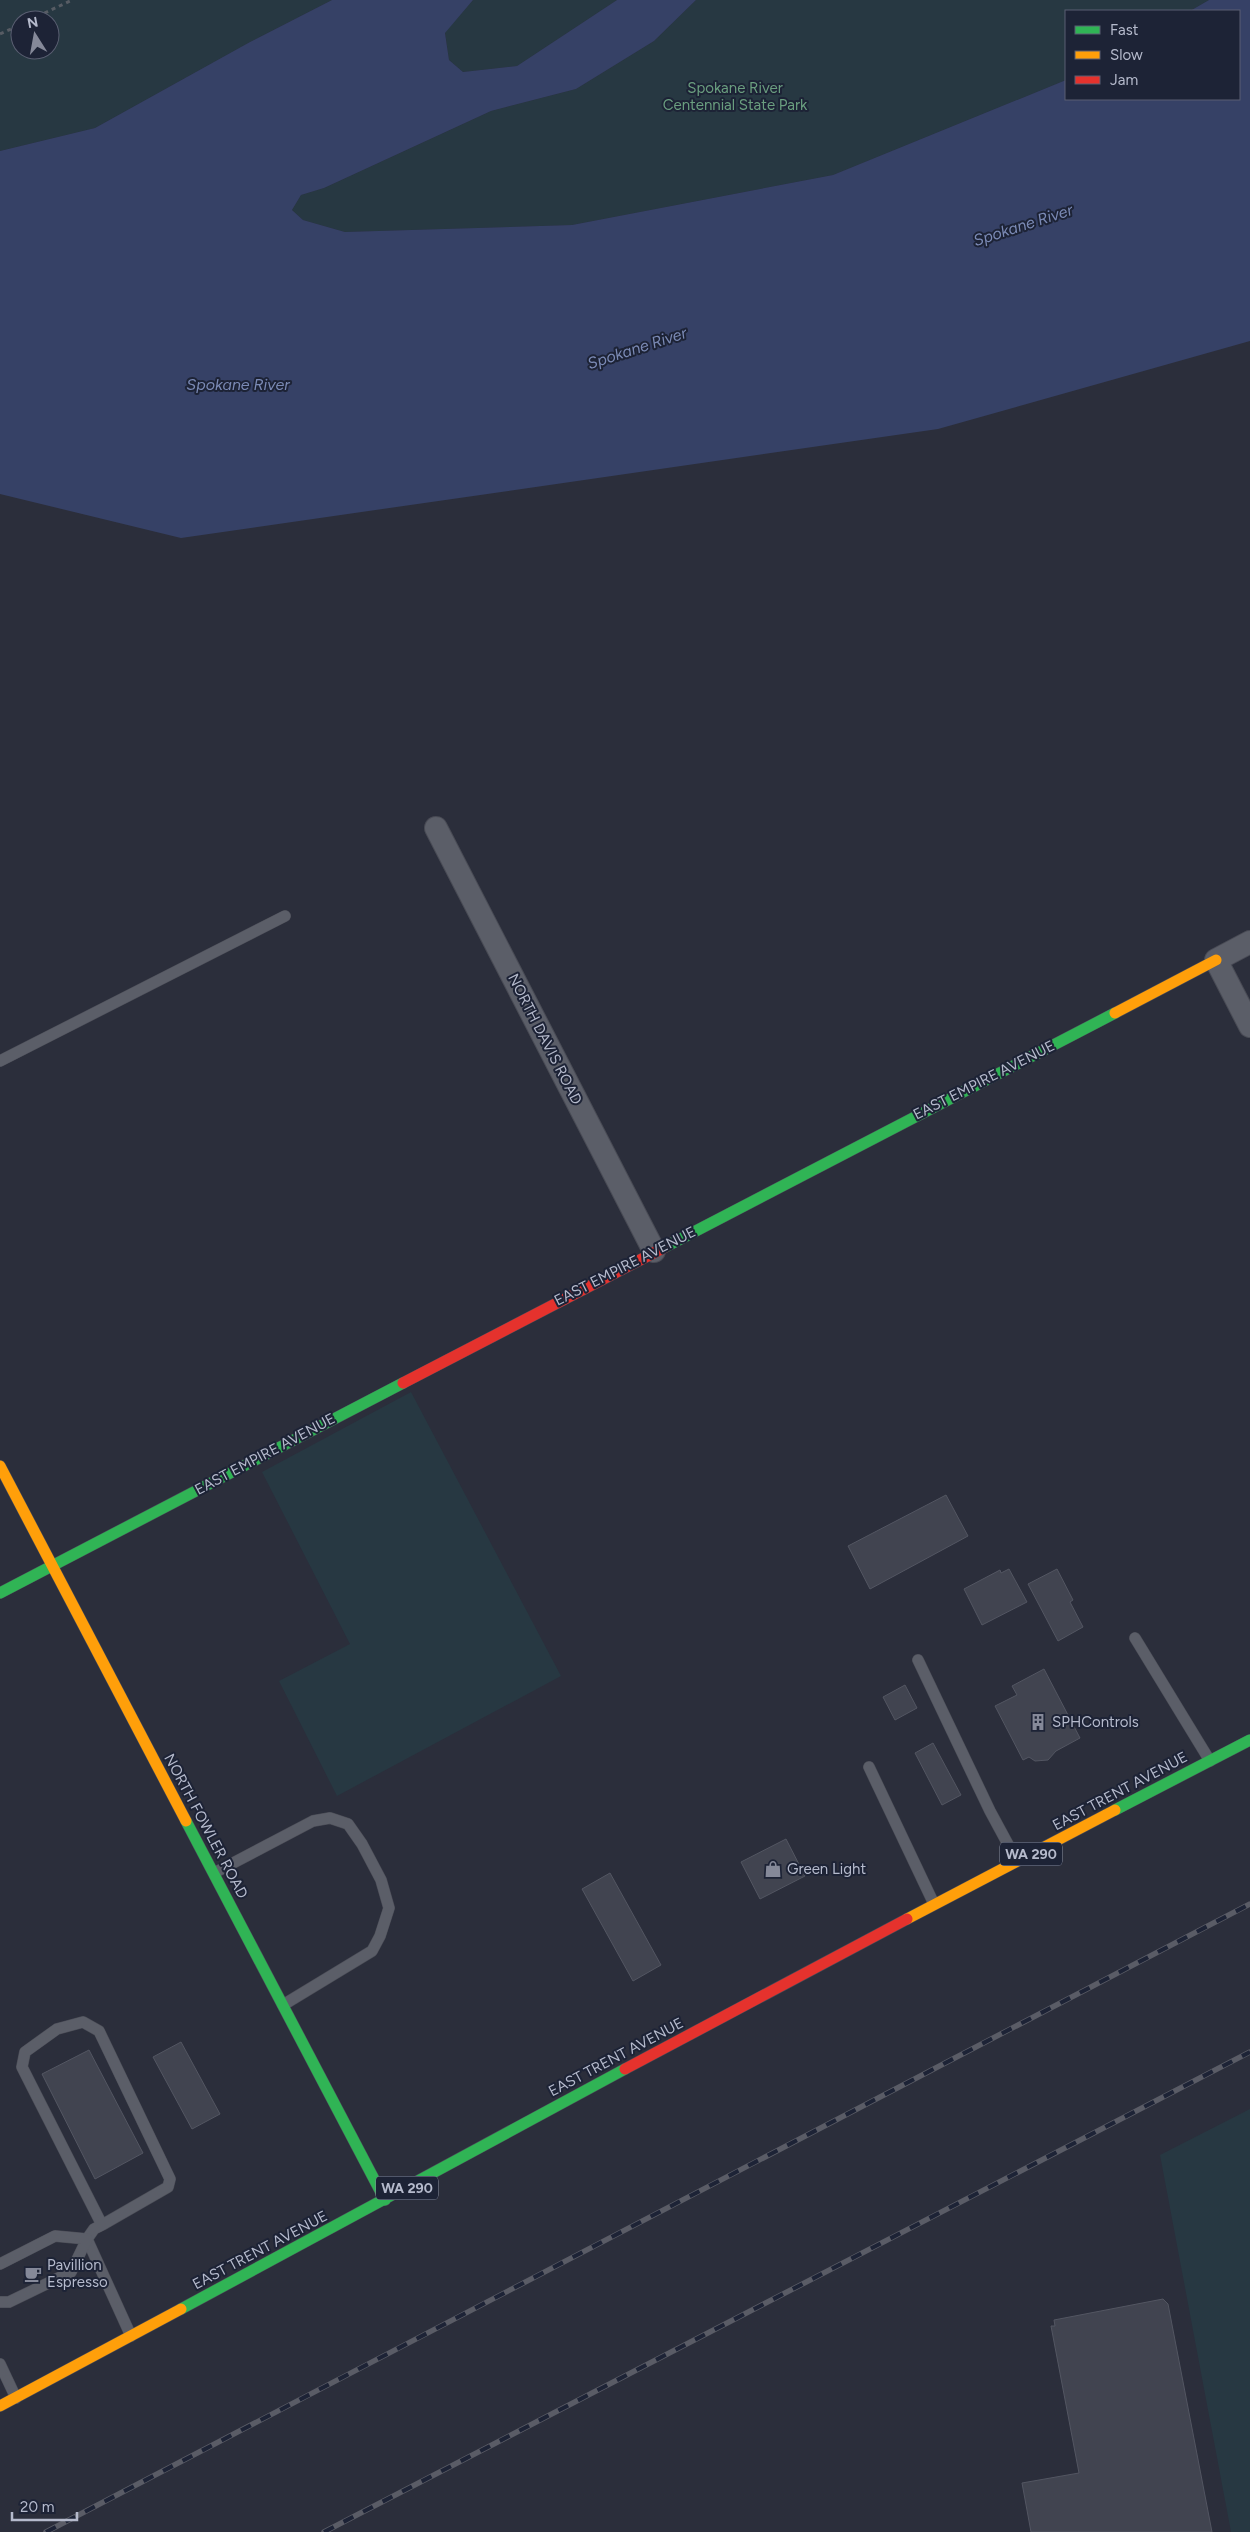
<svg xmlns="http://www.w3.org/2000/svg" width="1250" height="2532" viewBox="0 0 1250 2532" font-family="Figtree,sans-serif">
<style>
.green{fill:#273842;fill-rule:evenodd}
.water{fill:#364166}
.building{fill:#414450;stroke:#535662}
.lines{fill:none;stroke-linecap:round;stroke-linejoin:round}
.lane-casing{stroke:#494b55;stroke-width:12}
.street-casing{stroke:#494b55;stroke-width:24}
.fast-casing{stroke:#494b57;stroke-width:12}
.slow-casing{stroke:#494b57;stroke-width:12}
.jam-casing{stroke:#494b57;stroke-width:12}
.path{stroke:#575c64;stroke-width:3;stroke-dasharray:4 4;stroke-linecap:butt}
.lane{stroke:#5b5e68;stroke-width:11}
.street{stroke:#5b5e68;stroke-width:22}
.fast{stroke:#30b455;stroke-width:11}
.slow{stroke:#ff9f0a;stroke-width:11}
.jam{stroke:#e5322d;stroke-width:11}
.rail-casing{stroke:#5a5c66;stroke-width:5.5}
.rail{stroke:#1d2336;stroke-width:4;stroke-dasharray:11;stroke-linecap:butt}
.labels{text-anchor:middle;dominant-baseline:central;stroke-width:4;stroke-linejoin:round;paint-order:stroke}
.shield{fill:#1d2336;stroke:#878d9f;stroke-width:1}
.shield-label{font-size:14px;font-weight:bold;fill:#b5bacc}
.park-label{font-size:15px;fill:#6a9e7f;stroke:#1d2336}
.street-label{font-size:15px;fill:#b5bacc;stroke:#1d2336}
.poi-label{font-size:15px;fill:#b5bacc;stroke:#1d2336;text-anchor:start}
.water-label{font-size:16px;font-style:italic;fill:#7b8ab5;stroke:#1d2336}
</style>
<rect width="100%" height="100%" fill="#2b2e3b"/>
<g class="green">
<path d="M0 0H332L250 42 95 128 0 151ZM20 20H50V50H20Z"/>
<polygon points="473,0 617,0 517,66 463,72 449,60 445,32"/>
<polygon points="696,0 1209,0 1190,11 1066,11 1066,80 833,175 572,225 345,232 303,220 292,210 301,195 324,188 491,111 576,89 654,41"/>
<polygon points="411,1392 561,1676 337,1796 279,1681 350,1644 262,1472"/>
<polygon points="1250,2109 1250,2532 1231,2532 1160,2155"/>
</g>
<polygon class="water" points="332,0 473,0 445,33 449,60 463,72 517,66 617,0 696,0 654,41 576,89 491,111 324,188 301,195 292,210 303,220 345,232 572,225 833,175 1066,80 1066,99 1239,99 1239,11 1190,11 1209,0 1250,0 1250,341 938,429 181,538 0,494 0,151 95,128 250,42"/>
<g class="building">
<polygon points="946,1495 968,1536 870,1589 848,1546"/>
<polygon points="1009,1569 1027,1602 982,1625 964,1589 1000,1570 1001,1573"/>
<polygon points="1057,1569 1073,1600 1070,1602 1083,1627 1058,1641 1028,1584"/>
<polygon points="1044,1669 1080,1738 1056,1751 1048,1760 1035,1761 1029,1757 1023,1760 995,1706 1017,1695 1012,1686"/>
<polygon points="905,1685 917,1708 895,1720 883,1697"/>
<polygon points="933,1743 961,1795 942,1805 915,1753"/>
<polygon points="786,1839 805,1876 760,1899 741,1862"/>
<polygon points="610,1873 661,1965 633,1981 582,1889"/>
<polygon points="181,2042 220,2114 192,2129 153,2057"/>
<polygon points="89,2050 143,2153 95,2179 42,2074"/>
<polygon points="1163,2299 1168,2304 1212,2532 1031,2532 1022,2483 1079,2473 1051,2326 1055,2326 1054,2320"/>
</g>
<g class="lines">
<g class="lane-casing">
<g id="lane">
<polyline points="0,1061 285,916"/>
<polyline points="1135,1638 1210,1761"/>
<polyline points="918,1660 990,1811 1017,1861"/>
<polyline points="869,1767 934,1904"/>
<polyline points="214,1873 313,1821 330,1818 348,1824 362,1844 381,1880 389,1908 380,1936 372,1951 283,2005"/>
<polyline points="102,2225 22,2067 25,2052 57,2029 83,2022 99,2031 170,2179 168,2187 102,2225 94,2229 87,2239 131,2336"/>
<polyline points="0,2264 55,2236 87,2239 71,2272 9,2302 0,2302"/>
<polyline points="0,2364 16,2398"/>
</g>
</g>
<g class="street-casing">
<g id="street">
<polyline points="436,828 654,1251"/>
<polyline points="1250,942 1216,960 1250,1026"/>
</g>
</g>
<g class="fast-casing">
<g id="fast">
<polyline points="665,1247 1115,1013"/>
<polyline points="0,1593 403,1383"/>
<polyline points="1115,1810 1250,1740"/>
<polyline points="186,1821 385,2200"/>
<polyline points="181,2309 625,2069"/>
</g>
</g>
<g class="slow-casing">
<g id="slow">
<polyline points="1115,1013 1216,960"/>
<polyline points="0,1466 186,1821"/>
<polyline points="907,1919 1115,1810"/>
<polyline points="0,2406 181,2309"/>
</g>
</g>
<g class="jam-casing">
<g id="jam">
<polyline points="403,1383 665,1247"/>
<polyline points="625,2069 907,1919"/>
</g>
</g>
<g class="path">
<polyline points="30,20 72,0"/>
<polyline points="0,34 20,25"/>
</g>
<use href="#lane" class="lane"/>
<use href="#street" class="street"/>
<use href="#fast" class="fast"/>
<use href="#slow" class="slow"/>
<use href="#jam" class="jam"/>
<g class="rail-casing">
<g id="rail">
<polyline points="46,2532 1250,1904"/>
<polyline points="324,2532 1250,2052"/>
</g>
</g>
<use href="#rail" class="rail"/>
</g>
<defs>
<g id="building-bare" transform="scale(1.35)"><path d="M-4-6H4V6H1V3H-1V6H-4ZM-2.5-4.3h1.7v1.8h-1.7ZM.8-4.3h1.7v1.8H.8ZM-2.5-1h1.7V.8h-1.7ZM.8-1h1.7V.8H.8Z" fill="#858999" stroke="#1d2336" stroke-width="2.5" paint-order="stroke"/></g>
<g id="shop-bare" transform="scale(1.35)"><path d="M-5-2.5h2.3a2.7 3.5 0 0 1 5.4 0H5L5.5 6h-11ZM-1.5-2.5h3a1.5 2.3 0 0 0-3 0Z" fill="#858999" stroke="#1d2336" stroke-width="2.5" paint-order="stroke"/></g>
<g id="cafe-bare" transform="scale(1.35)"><path d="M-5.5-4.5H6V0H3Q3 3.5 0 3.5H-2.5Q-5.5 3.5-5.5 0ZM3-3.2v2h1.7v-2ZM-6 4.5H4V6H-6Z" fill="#858999" stroke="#1d2336" stroke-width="2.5" paint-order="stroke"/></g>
</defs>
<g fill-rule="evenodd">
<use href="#building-bare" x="1038" y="1722"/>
<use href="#shop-bare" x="773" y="1869"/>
<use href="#cafe-bare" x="33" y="2274"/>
</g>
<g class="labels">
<g class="shield">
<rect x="1000" y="1842.5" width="62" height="23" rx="4"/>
<rect x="376" y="2176.5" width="62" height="23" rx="4"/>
</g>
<g class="shield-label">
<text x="1031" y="1854">WA 290</text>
<text x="407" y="2188">WA 290</text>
</g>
<g class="park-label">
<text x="735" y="88">Spokane River<tspan x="735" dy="17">Centennial State Park</tspan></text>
</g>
<g class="street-label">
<text transform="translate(545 1039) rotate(63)">NORTH DAVIS ROAD</text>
<text transform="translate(984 1080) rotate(-27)">EAST EMPIRE AVENUE</text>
<text transform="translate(625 1266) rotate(-27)">EAST EMPIRE AVENUE</text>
<text transform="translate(265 1454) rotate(-28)">EAST EMPIRE AVENUE</text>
<text transform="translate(1120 1791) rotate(-28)">EAST TRENT AVENUE</text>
<text transform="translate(206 1826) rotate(62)">NORTH FOWLER ROAD</text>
<text transform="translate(616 2057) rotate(-28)">EAST TRENT AVENUE</text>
<text transform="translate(260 2250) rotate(-28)">EAST TRENT AVENUE</text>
</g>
<g class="poi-label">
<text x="1052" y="1722">SPHControls</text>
<text x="787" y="1869">Green Light</text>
<text x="47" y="2265">Pavillion<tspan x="47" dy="17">Espresso</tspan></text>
</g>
<g class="water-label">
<text transform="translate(1023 225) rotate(-18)">Spokane River</text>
<text transform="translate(637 348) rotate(-18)">Spokane River</text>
<text x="238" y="384">Spokane River</text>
</g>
</g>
<rect x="1065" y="10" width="175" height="90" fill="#1d2336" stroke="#5a5f72"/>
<rect x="1075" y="26" width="25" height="8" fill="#30b455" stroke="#5a5f72"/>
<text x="1110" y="35" font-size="15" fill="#b5bacc">Fast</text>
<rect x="1075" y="51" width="25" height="8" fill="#ff9f0a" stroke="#5a5f72"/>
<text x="1110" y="60" font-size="15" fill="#b5bacc">Slow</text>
<rect x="1075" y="76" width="25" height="8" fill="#e5322d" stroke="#5a5f72"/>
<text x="1110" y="85" font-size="15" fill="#b5bacc">Jam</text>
<g transform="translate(35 35) rotate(349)"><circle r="24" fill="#1d2336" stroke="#5a5f72"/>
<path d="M0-4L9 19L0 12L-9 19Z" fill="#858999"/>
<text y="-8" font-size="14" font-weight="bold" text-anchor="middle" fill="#b5bacc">N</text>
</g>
<path d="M12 2512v8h65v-8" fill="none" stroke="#b5bacc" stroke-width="2.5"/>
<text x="20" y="2512" font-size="15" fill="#b5bacc" stroke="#1d2336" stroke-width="4" paint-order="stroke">20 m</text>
</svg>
